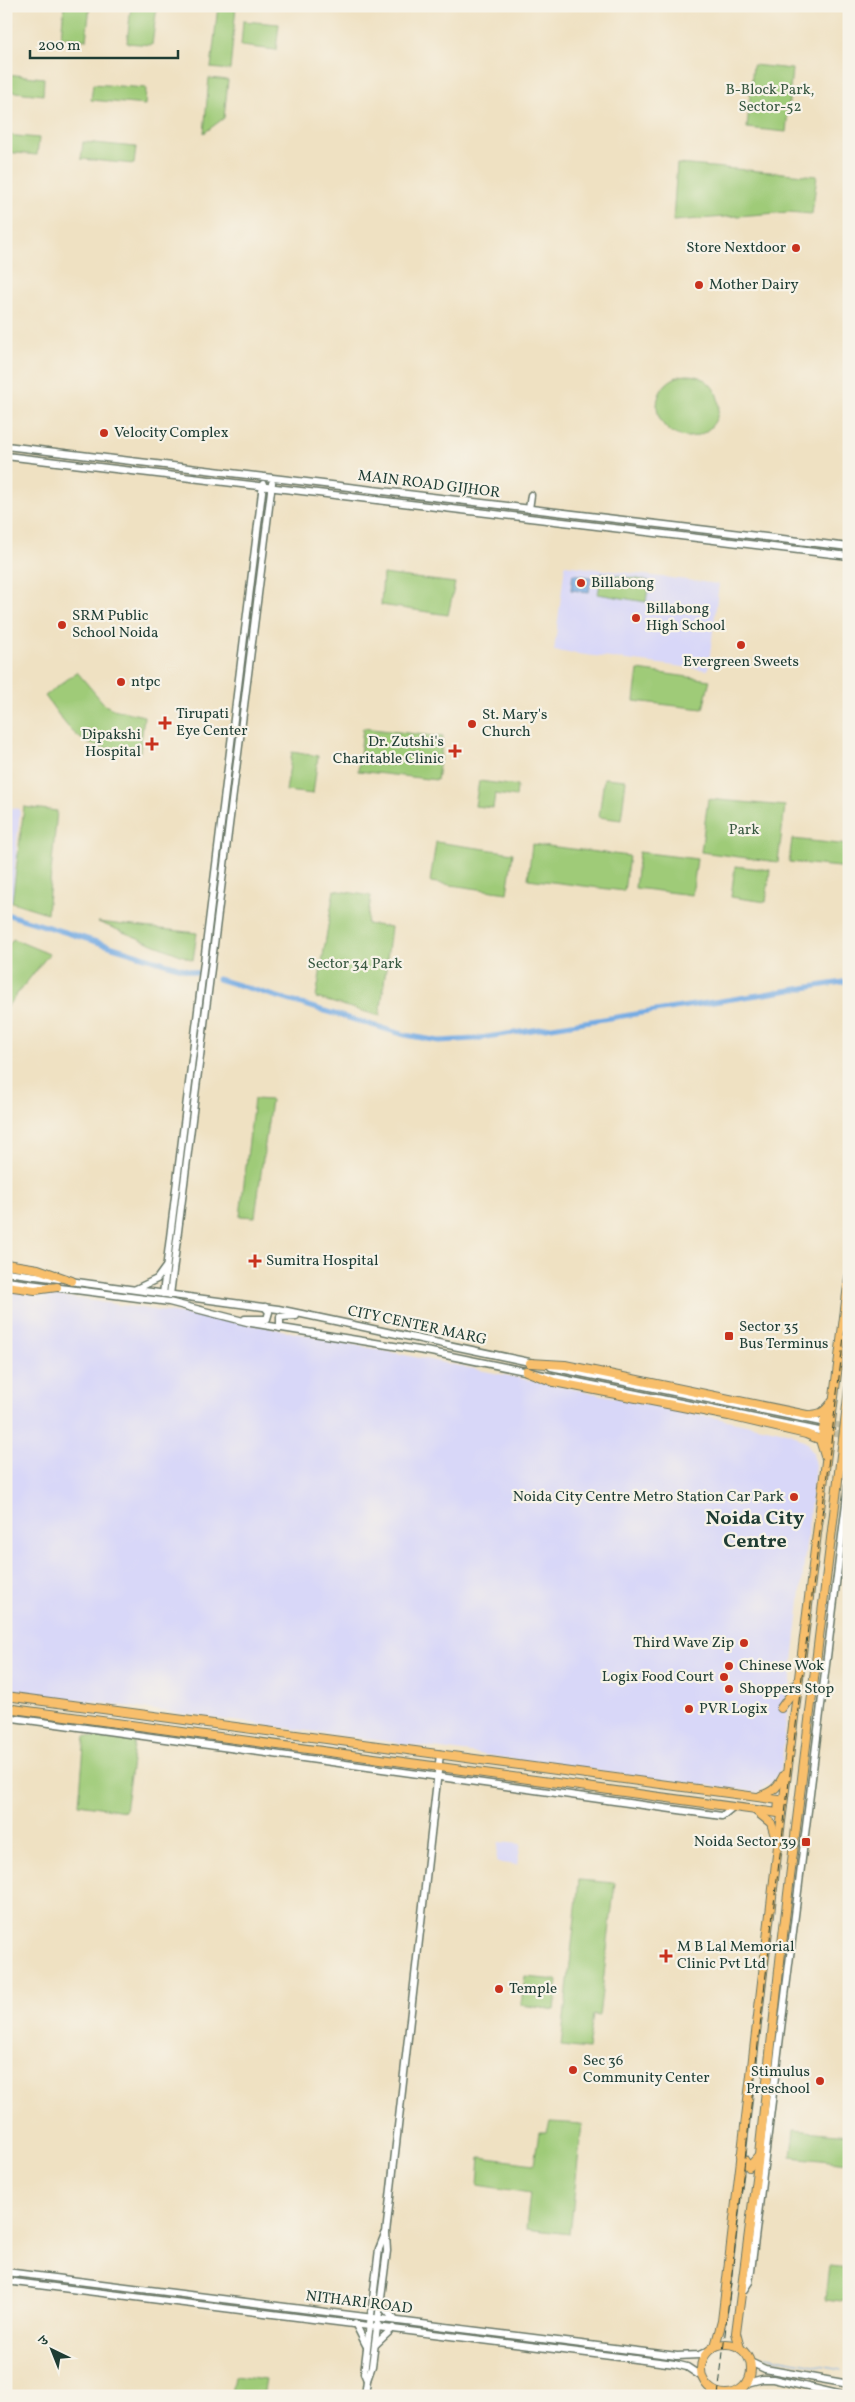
<svg xmlns="http://www.w3.org/2000/svg" width="855" height="2402" viewBox="0 0 855 2402" font-family="Vollkorn,'Noto Serif Devanagari',serif">
<style>
.built{fill:#d8d7f8}
.green{fill:#9fcb78;stroke:#5f8456}
.water{fill:#74abe3;stroke:#4a748c}
.lines{fill:none;stroke-linecap:round;stroke-linejoin:round}
.stream{stroke:#74abe3;stroke-width:1}
.canal{stroke:#74abe3;stroke-width:5}
.minor-tunnel{stroke:#c5c0a6;stroke-width:6;stroke-dasharray:6 3;stroke-linecap:butt}
.minor-casing{stroke:#687666;stroke-width:9}
.major-casing{stroke:#687666;stroke-width:10}
.minor{stroke:#fff;stroke-width:6}
.major{stroke:#f8bf6c;stroke-width:8}
.rail{stroke:#1f3d34;stroke-width:1;stroke-dasharray:8 4;stroke-linecap:butt}
.poi-dot{fill:#c8321e;stroke:#f7f3e8;stroke-width:2}
.labels{text-anchor:middle;dominant-baseline:central;stroke-width:4.5;stroke-linejoin:round;paint-order:stroke}
.park-label{font-size:15px;fill:#395942;stroke:#f7f3e8}
.poi-label{font-size:15px;fill:#1f3d34;stroke:#f7f3e8;text-anchor:start}
.street-label{font-size:15px;fill:#1f3d34;stroke:#f7f3e8}
.district-label{font-size:20px;font-weight:bold;fill:#1f3d34;stroke:#f7f3e8}
</style>
<rect width="100%" height="100%" fill="#f7f3e8"/>
<filter id="ink" filterUnits="userSpaceOnUse"><feTurbulence type="fractalNoise" baseFrequency=".02" numOctaves="2"/><feDisplacementMap in="SourceGraphic" scale="10" xChannelSelector="R" yChannelSelector="G"/><feConvolveMatrix kernelMatrix="1 2 1 2 8 2 1 2 1" color-interpolation-filters="sRGB"/></filter>
<filter id="wash" filterUnits="userSpaceOnUse"><feTurbulence type="fractalNoise" baseFrequency=".0096" numOctaves="4" result="noise"/><feDisplacementMap in="SourceGraphic" scale="20" xChannelSelector="R" yChannelSelector="G"/><feGaussianBlur stdDeviation="1.12" result="paint"/><feColorMatrix in="noise" values="0 0 0 0 0 0 0 0 0 0 0 0 0 0 0 0 0 1.4 0 .05"/><feComposite in="paint" operator="in"/></filter>
<g filter="url(#wash)">
<rect width="100%" height="100%" fill="#efe1c2"/>
<g class="built">
<polygon points="565,565 719,584 708,670 554,651"/>
<polygon points="6,807 20,809 12,902 6,900"/>
<polygon points="6,1288 261,1326 791,1433 807,1443 813,1453 815,1466 781,1769 772,1782 758,1792 6,1690"/>
<polygon points="498,1842 521,1844 517,1865 496,1862"/>
</g>
<g class="green">
<polygon points="64,6 90,6 86,40 61,37"/>
<polygon points="131,6 157,6 152,45 127,43"/>
<polygon points="218,6 236,6 230,70 211,68"/>
<polygon points="243,21 279,24 276,50 241,46"/>
<polygon points="753,65 792,69 786,132 747,128"/>
<polygon points="6,74 44,78 43,95 6,91"/>
<polygon points="209,78 228,80 224,118 204,133"/>
<polygon points="93,84 146,88 145,105 91,100"/>
<polygon points="6,135 39,138 37,155 6,152"/>
<polygon points="83,142 136,147 134,164 81,159"/>
<polygon points="677,164 817,176 812,214 789,212 673,221"/>
<circle cx="688" cy="406" r="31"/>
<polygon points="602,573 649,581 646,602 598,594"/>
<polygon points="383,574 455,583 448,615 381,605"/>
<polygon points="638,670 710,680 703,709 634,701"/>
<path d="M77 672 105 705 113 709 144 716 140 752C121 749 96 750 80 738 66 728 55 709 45 696Z"/>
<polygon points="363,728 443,737 437,780 358,771"/>
<polygon points="292,752 318,756 313,794 286,791"/>
<polygon points="604,778 626,780 621,820 599,817"/>
<polygon points="479,781 517,786 516,797 495,794 493,808 475,806"/>
<polygon points="708,799 785,806 778,862 701,852"/>
<polygon points="24,807 57,811 47,913 12,902"/>
<polygon points="792,839 849,845 849,868 789,862"/>
<polygon points="436,842 513,853 507,893 430,882"/>
<polygon points="532,844 629,856 624,891 528,879"/>
<polygon points="639,852 697,859 692,895 635,888"/>
<polygon points="735,866 770,870 766,902 731,897"/>
<polygon points="334,890 371,896 367,924 391,927 380,1016 316,998"/>
<polygon points="98,922 197,933 193,960"/>
<polygon points="13,939 49,954 6,1008 6,948"/>
<polygon points="254,1099 271,1100 255,1217 240,1216"/>
<polygon points="85,1736 135,1740 125,1811 79,1804"/>
<polygon points="579,1880 615,1883 599,2016 593,2015 588,2049 561,2046"/>
<polygon points="525,1977 558,1980 555,2010 521,2005"/>
<polygon points="550,2122 582,2124 570,2234 526,2229 530,2193 478,2185 480,2157 534,2164 539,2132 547,2132"/>
<polygon points="794,2130 849,2135 849,2163 791,2157"/>
<polygon points="829,2266 849,2268 849,2302 825,2299"/>
<polygon points="234,2376 266,2380 263,2396 231,2396"/>
</g>
<polygon class="water" points="573,574 591,577 589,592 571,590"/>
<g class="lines">
<polyline class="stream" points="765,2356 841,2370"/>
<g class="canal">
<polyline points="6,914 197,973"/>
<polyline points="218,979 405,1035 439,1041 474,1039 849,981"/>
</g>
</g>
</g>
<g filter="url(#ink)">
<g class="lines">
<g class="minor-tunnel">
<polyline points="827,1423 849,1427"/>
<polyline points="825,1432 849,1436"/>
</g>
<g class="minor-casing">
<g id="minor">
<polyline points="6,446 849,547"/>
<polyline points="6,456 849,556"/>
<polyline points="529,509 531,495"/>
<polyline points="6,1272 59,1279"/>
<polyline points="6,1281 169,1302 251,1323 431,1352 819,1431"/>
<polyline points="69,1281 278,1309 534,1363"/>
<polyline points="136,1289 157,1279 165,1268"/>
<polyline points="163,1294 263,484"/>
<polyline points="170,1295 272,483"/>
<polyline points="245,1319 267,1319 269,1312 265,1307"/>
<polyline points="280,1328 280,1317 296,1316"/>
<polyline points="551,1367 821,1422"/>
<polyline points="6,1717 722,1816 733,1807"/>
<polyline points="6,2272 677,2356 699,2355 708,2351"/>
<polyline points="6,2281 675,2364 687,2367 702,2377"/>
<polyline points="741,2294 749,2282 751,2271 849,1479"/>
<polyline points="380,2303 394,2319"/>
<polyline points="355,2323 366,2345"/>
<polyline points="376,2344 393,2328"/>
<polyline points="750,2362 765,2369 849,2384"/>
<polyline points="367,2380 364,2373 379,2249 385,2234"/>
<polyline points="747,2383 762,2379 773,2379 847,2396"/>
<polyline points="365,2396 367,2380 372,2366 387,2251 386,2233 440,1754"/>
</g>
</g>
<g class="major-casing">
<g id="major">
<polyline points="6,1264 38,1269 72,1281"/>
<polyline points="6,1286 35,1290 57,1287"/>
<path d="M530 1363 565 1365 807 1415C820 1415 824 1413 832 1402"/>
<polyline points="526,1371 554,1382 729,1416 806,1434 821,1440"/>
<polyline points="825,1456 821,1443 826,1411"/>
<polyline points="841,1467 849,1454"/>
<polyline points="6,1696 779,1800 778,1813 6,1708"/>
<polyline points="781,1708 791,1694 793,1686"/>
<path d="M760 1796C773 1792 778 1787 784 1775"/>
<polyline points="756,1811 771,1823 776,1839"/>
<polyline points="741,2155 749,2167 758,2157"/>
<circle cx="726" cy="2369" r="25"/>
<polyline points="715,2346 722,2321 778,1846 849,1277"/>
<polyline points="740,2348 736,2333 759,2155 781,1952 849,1389"/>
</g>
</g>
<use href="#minor" class="minor"/>
<use href="#major" class="major"/>
<polyline class="rail" points="718,2396 775,1895 849,1296"/>
</g>
</g>
<g class="poi-dot">
<circle cx="796" cy="248" r="5"/>
<circle cx="699" cy="285" r="5"/>
<circle cx="104" cy="433" r="5"/>
<circle cx="581" cy="583" r="5"/>
<circle cx="636" cy="618" r="5"/>
<circle cx="62" cy="625" r="5"/>
<circle cx="741" cy="645" r="5"/>
<circle cx="121" cy="682" r="5"/>
<path d="M162.5 715.5h5v5h5v5h-5v5h-5v-5h-5v-5h5z"/>
<circle cx="472" cy="724" r="5"/>
<path d="M149.5 736.5h5v5h5v5h-5v5h-5v-5h-5v-5h5z"/>
<path d="M452.5 743.5h5v5h5v5h-5v5h-5v-5h-5v-5h5z"/>
<path d="M252.5 1253.5h5v5h5v5h-5v5h-5v-5h-5v-5h5z"/>
<rect x="724" y="1331" width="10" height="10" rx="2.5"/>
<circle cx="794" cy="1497" r="5"/>
<circle cx="744" cy="1643" r="5"/>
<circle cx="729" cy="1666" r="5"/>
<circle cx="724" cy="1677" r="5"/>
<circle cx="729" cy="1689" r="5"/>
<circle cx="689" cy="1709" r="5"/>
<rect x="801" y="1837" width="10" height="10" rx="2.5"/>
<path d="M663.5 1948.5h5v5h5v5h-5v5h-5v-5h-5v-5h5z"/>
<circle cx="499" cy="1989" r="5"/>
<circle cx="573" cy="2070" r="5"/>
<circle cx="820" cy="2081" r="5"/>
</g>
<g class="labels">
<g class="park-label">
<text x="770" y="90">B-Block Park,<tspan x="770" dy="17">Sector-52</tspan></text>
<text x="744" y="830">Park</text>
<text x="355" y="964">Sector 34 Park</text>
</g>
<g class="poi-label">
<text x="786" y="248" text-anchor="end">Store Nextdoor</text>
<text x="709" y="285">Mother Dairy</text>
<text x="114" y="433">Velocity Complex</text>
<text x="591" y="583">Billabong</text>
<text x="646" y="609">Billabong<tspan x="646" dy="17">High School</tspan></text>
<text x="72" y="616">SRM Public<tspan x="72" dy="17">School Noida</tspan></text>
<text x="741" y="662" text-anchor="middle">Evergreen Sweets</text>
<text x="131" y="682">ntpc</text>
<text x="176" y="714">Tirupati<tspan x="176" dy="17">Eye Center</tspan></text>
<text x="482" y="715">St. Mary's<tspan x="482" dy="17">Church</tspan></text>
<text x="141" y="735" text-anchor="end">Dipakshi<tspan x="141" dy="17">Hospital</tspan></text>
<text x="444" y="742" text-anchor="end">Dr. Zutshi's<tspan x="444" dy="17">Charitable Clinic</tspan></text>
<text x="266" y="1261">Sumitra Hospital</text>
<text x="739" y="1327">Sector 35<tspan x="739" dy="17">Bus Terminus</tspan></text>
<text x="784" y="1497" text-anchor="end">Noida City Centre Metro Station Car Park</text>
<text x="734" y="1643" text-anchor="end">Third Wave Zip</text>
<text x="739" y="1666">Chinese Wok</text>
<text x="714" y="1677" text-anchor="end">Logix Food Court</text>
<text x="739" y="1689">Shoppers Stop</text>
<text x="699" y="1709">PVR Logix</text>
<text x="796" y="1842" text-anchor="end">Noida Sector 39</text>
<text x="677" y="1947">M B Lal Memorial<tspan x="677" dy="17">Clinic Pvt Ltd</tspan></text>
<text x="509" y="1989">Temple</text>
<text x="583" y="2061">Sec 36<tspan x="583" dy="17">Community Center</tspan></text>
<text x="810" y="2072" text-anchor="end">Stimulus<tspan x="810" dy="17">Preschool</tspan></text>
</g>
<g class="street-label">
<text transform="translate(429 485) rotate(7)">MAIN ROAD GIJHOR</text>
<text transform="translate(417 1326) rotate(12)">CITY CENTER MARG</text>
<text transform="translate(359 2303) rotate(7)">NITHARI ROAD</text>
</g>
<g class="district-label">
<text x="755" y="1519">Noida City<tspan x="755" dy="23">Centre</tspan></text>
</g>
</g>
<rect width="855" height="2402" fill="none" stroke="#f7f3e8" stroke-width="25"/>
<g transform="translate(52 2350) rotate(317)" stroke="#f7f3e8" stroke-width="4" paint-order="stroke">
<path d="M0-4L9 19L0 12L-9 19Z" fill="#1f3d34"/>
<text y="-8" font-size="14" font-weight="bold" text-anchor="middle" fill="#1f3d34">उ</text>
</g>
<path d="M30 50v8h148v-8" fill="none" stroke="#1f3d34" stroke-width="2.5"/>
<text x="38" y="50" font-size="15" fill="#1f3d34" stroke="#f7f3e8" stroke-width="4" paint-order="stroke">200 m</text>
</svg>
